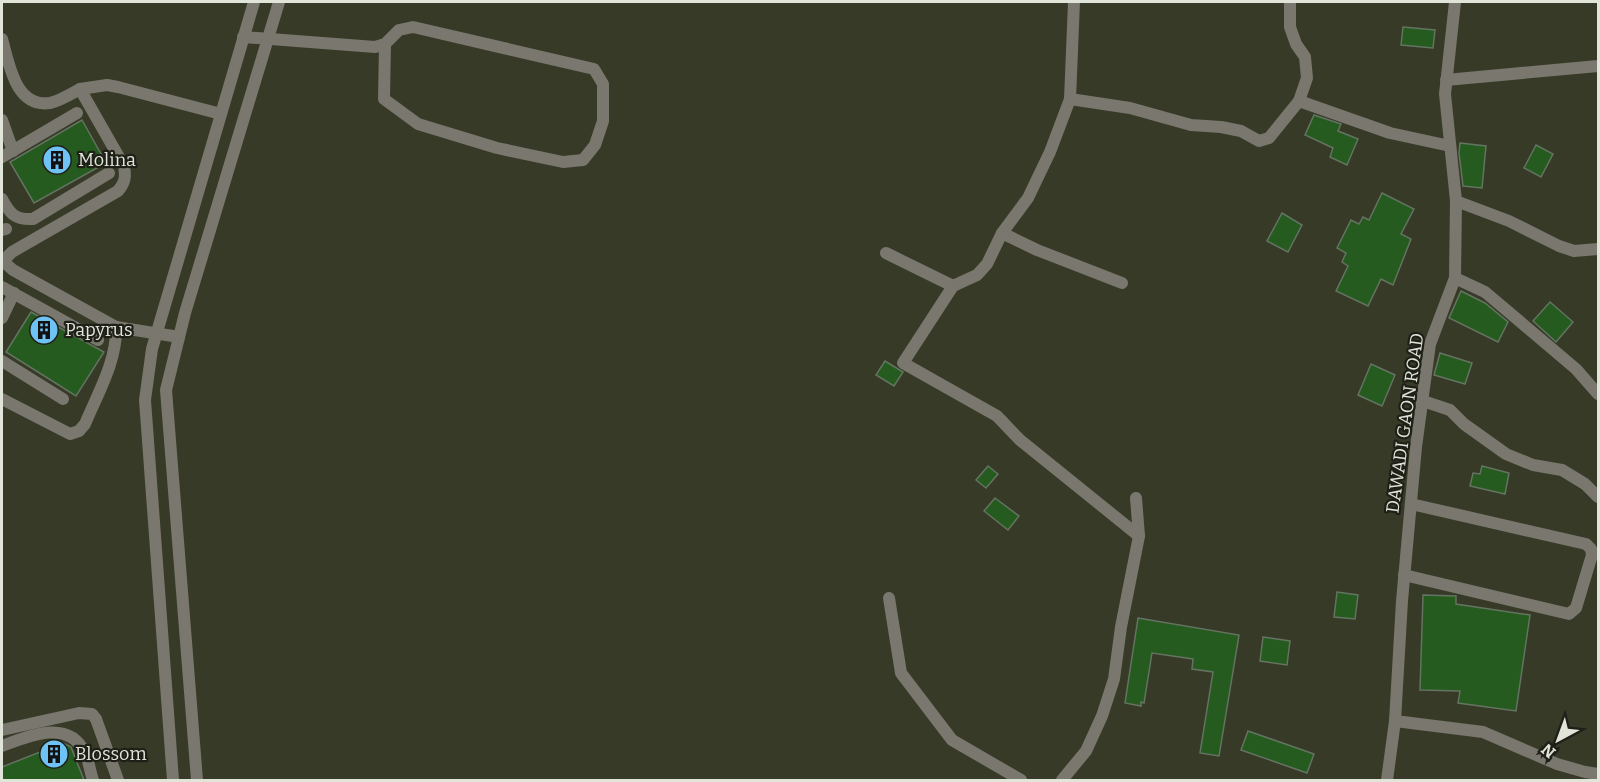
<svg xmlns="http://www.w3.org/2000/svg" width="1600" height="782" viewBox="0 0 1600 782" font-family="Bitter,serif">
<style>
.building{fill:#255b1e;stroke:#647362;stroke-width:1.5}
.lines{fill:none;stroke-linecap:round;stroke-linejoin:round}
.minor{stroke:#79776e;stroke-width:12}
.tertiary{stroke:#79776e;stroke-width:12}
.labels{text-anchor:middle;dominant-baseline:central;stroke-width:4.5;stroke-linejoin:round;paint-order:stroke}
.poi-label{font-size:18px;fill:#e1e4d8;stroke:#1e2017;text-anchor:start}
.street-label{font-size:18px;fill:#e1e4d8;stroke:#1e2017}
</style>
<rect width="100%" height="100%" fill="#363a27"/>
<g class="building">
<polygon points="1403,27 1435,30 1433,48 1401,45"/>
<polygon points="1314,115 1341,124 1338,131 1358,139 1347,165 1330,157 1333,148 1305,135"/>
<polygon points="82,120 106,163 34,203 10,162"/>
<polygon points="1460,143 1486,146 1482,188 1463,186 1459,153"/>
<polygon points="1536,145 1553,154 1541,177 1524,168"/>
<polygon points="1382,193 1414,209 1401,234 1411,239 1393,285 1381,279 1368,306 1336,291 1348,266 1342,262 1346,253 1337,248 1351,220 1359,224 1363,217 1369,220"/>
<polygon points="1282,213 1302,225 1288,252 1267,241"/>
<polygon points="1461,291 1485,303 1508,322 1498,342 1449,318"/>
<polygon points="1550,302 1573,322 1556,342 1533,321"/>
<polygon points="31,312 104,352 76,396 6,352"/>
<polygon points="1440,353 1472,363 1465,384 1434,375"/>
<polygon points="885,361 903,372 894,386 876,375"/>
<polygon points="1371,364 1395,375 1382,406 1358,395"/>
<polygon points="988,466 998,474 986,488 976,480"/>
<polygon points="1482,466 1509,473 1505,494 1470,486 1473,473 1480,474"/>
<polygon points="995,498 1019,516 1008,530 984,511"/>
<polygon points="1337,592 1358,595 1355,619 1334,617"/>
<polygon points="1423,595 1456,596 1456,604 1530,615 1516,711 1458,703 1460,691 1420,690"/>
<polygon points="1138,618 1239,635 1219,756 1200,753 1213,672 1192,669 1193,659 1152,653 1144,703 1141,702 1141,706 1125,703"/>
<polygon points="1263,637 1290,641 1287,665 1260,661"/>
<polygon points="1248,731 1314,754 1307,773 1241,750"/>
<polygon points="63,743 71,747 84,780 2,780 2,767"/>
</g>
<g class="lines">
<g class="minor">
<polyline points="1290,2 1290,27 1296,44 1305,57 1307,78 1299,101"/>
<polyline points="243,37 375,47 385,44 399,30 413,27 594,69 603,84 603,121 595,145 583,160 563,162 497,148 418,124 384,99 385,44"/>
<path d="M2 39C9 63 15 108 50 103 60 101 71 94 80 89L124 166C126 177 125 183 118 191L12 252 6 258 5 263 13 270 116 327C117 361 98 393 85 424L79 431 70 434 2 399"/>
<polyline points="1446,80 1598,66"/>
<polyline points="80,89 107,85 118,87 221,114"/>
<polyline points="1070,99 1074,2"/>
<polyline points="2,120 13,151"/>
<polyline points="2,157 77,113"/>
<path d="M2 199C10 214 15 220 33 219L109 173"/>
<polyline points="1456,201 1509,221 1559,246 1574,251 1598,249"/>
<polyline points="2,230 6,229"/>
<polyline points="1002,233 1037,250 1122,283"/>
<polyline points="886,253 953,286 977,275 987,264 1002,233 1028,198 1050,152 1070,99 1130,108 1191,125 1221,127 1241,131 1259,141 1269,138 1299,101 1390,133 1450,146"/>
<polyline points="1455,278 1485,292 1576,369 1598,394"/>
<polyline points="953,286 903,363 997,416 1020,440 1139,536"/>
<polyline points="2,287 98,340"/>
<polyline points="2,318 14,293"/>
<polyline points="116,327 179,337"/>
<polyline points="2,361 63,399"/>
<polyline points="1423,401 1450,410 1464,424 1506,454 1533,465 1562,470 1585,484 1598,497"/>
<polyline points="1404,575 1569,614 1576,608 1592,555 1591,549 1586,544 1411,504"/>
<polyline points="889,598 901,673 952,740 1021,780"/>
<polyline points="1395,721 1483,732 1557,764 1585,772 1598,774"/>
<polyline points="2,730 79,713 92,714 96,719 118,780"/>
<path d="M2 746C28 736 69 718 85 753 89 761 90 772 93 780"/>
<polyline points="1062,780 1086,751 1102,716 1114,679 1121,627 1139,536 1136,498"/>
</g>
<g class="tertiary">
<polyline points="173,780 145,400 152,349 254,2"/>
<polyline points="197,780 166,390 185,313 279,2"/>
<polyline points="1387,780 1395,721 1402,601 1416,447 1430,344 1455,278 1456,201 1445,94 1455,2"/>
</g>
</g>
<defs>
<g id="building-disc" transform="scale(1.5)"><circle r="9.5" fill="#6fc2f4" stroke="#1e2017"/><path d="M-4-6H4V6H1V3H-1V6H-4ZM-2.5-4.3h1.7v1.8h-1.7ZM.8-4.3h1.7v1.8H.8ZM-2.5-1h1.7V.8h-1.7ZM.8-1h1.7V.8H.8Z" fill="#111"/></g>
</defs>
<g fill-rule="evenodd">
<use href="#building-disc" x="57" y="160"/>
<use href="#building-disc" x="44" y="330"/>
<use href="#building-disc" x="54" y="754"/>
</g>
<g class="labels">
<g class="poi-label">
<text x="78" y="160">Molina</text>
<text x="65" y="330">Papyrus</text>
<text x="75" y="754">Blossom</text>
</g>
<g class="street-label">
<text transform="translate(1405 423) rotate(-82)">DAWADI GAON ROAD</text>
</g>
</g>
<rect width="1600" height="782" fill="none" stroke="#e1e4d8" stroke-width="6"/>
<g transform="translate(1558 740) rotate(221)" stroke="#1e2017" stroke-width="4.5" paint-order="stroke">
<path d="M0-4.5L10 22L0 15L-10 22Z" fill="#e1e4d8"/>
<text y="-9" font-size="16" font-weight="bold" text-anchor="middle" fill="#e1e4d8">N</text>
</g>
</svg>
